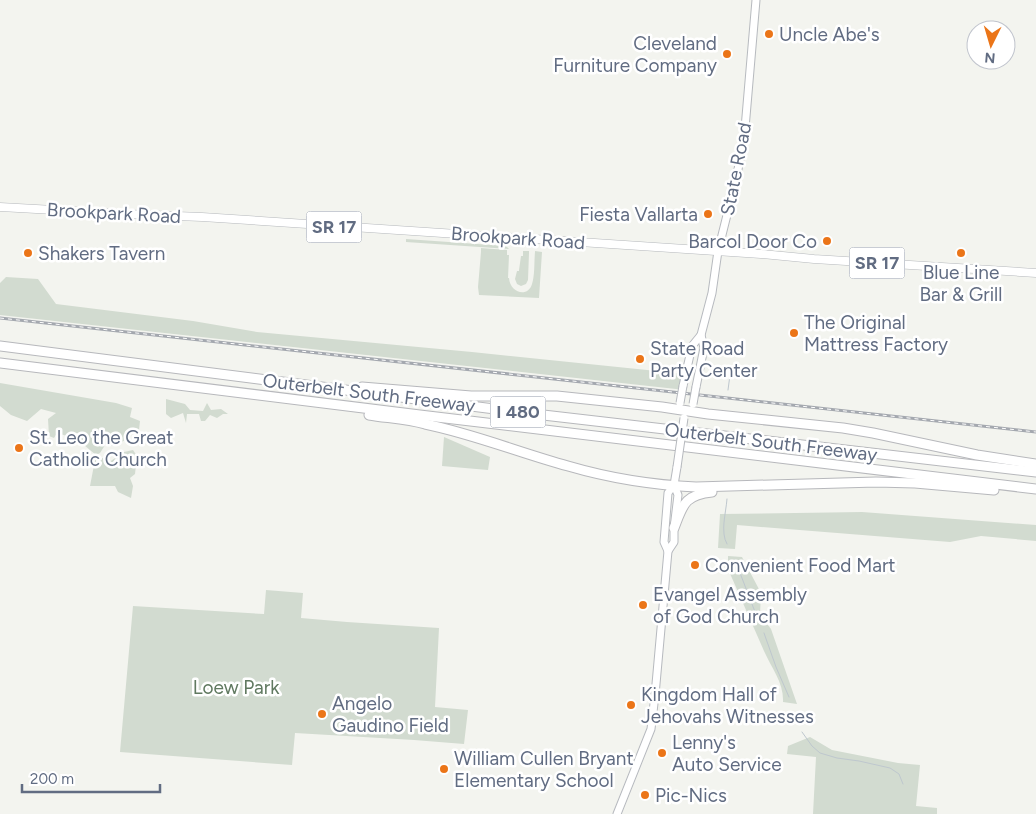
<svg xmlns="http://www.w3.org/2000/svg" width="1036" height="814" viewBox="0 0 1036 814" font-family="Figtree,sans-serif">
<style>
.green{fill:#d2dbd0}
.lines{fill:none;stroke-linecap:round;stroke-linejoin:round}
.stream{stroke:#bec7ce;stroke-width:1}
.secondary-casing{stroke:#b7babf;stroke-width:9}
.primary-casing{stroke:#b5b8bc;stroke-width:9}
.motorway-casing{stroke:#b7b8bc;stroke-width:11}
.secondary{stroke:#fff;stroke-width:7}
.primary{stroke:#fff;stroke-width:8}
.motorway{stroke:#fff;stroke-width:9}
.rail-casing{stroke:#a4a8af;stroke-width:3}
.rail{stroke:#fff;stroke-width:1;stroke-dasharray:4;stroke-linecap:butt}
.secondary-bridge-casing{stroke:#b7babf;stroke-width:9;stroke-linecap:butt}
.secondary-bridge{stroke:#fff;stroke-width:7}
.poi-dot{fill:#eb7518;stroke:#fff;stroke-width:2}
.labels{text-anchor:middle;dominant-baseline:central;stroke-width:5;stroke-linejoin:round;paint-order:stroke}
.shield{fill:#fff;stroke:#9098a8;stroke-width:1}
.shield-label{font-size:18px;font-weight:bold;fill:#616c82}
.poi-label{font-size:19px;fill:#616c82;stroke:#fff;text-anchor:start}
.street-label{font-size:19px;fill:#616c82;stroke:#fff}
.park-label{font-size:19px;fill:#607960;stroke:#fff}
</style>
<rect width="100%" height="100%" fill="#f3f4ef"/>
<g class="green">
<polygon points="406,239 506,246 509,249 406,242"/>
<path d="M481 248 507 250V255H509L508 278H509C510 293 528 298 532 284 535 275 534 262 535 252V251L542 252 539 298 479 295 478 287 481 252Z"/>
<polygon points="523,251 529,251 529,253 528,280 526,284 521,286 517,284 515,279 517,271 519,271 519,270 521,256 523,256"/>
<polygon points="6,277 38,279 56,304 193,321 257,332 472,352 686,374 685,390 0,315 0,283"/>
<polygon points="0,383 116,403 132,408 130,417 140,421 139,430 125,431 126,440 112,446 107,442 100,453 96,455 84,445 77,433 67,436 57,433 54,438 49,436 48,419 56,413 41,409 27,421 11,415 0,406"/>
<polygon points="166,399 185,404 190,410 203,411 207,403 211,410 221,409 228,414 223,414 217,418 210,415 205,421 201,421 199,414 187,414 186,423 183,413 171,418 166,414"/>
<polygon points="444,437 490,457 488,470 442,466"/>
<polygon points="133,450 137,456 135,474 130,478 133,486 131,498 118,492 115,486 90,486 95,460 103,458 105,465 124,452"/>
<polygon points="862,512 1036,525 1036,541 981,536 950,542 737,525 735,549 718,548 720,514"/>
<path d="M728 556 742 557 761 593 760 614 771 629 797 704 783 702C784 683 772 669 764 651 752 624 740 596 728 569Z"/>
<polygon points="266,590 303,593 301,618 347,622 439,628 435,707 468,710 464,744 414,740 295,733 292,765 120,752 133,606 264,614"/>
<polygon points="810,737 832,750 898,763 920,765 916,806 937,808 937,814 813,814 816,757 787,754 788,746"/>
</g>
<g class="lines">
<g class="stream">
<polyline points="728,390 730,375"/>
<path d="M727 544C720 532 726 513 727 499"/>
<polyline points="735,560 757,617"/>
<polyline points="764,633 776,667 789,697"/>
<polyline points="802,732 812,746 820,753 837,758 859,761 890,768 899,774 903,784"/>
</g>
<g class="secondary-casing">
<g id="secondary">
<polyline points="683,386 692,346 701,335"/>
<polyline points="696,387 704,348 701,335 712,293 718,251 736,179 744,140 756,0"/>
<polyline points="668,551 674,542 674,528 678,495 674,485"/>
<polyline points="617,814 651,729 655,695 668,551 664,542 668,493 674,485 677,467"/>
</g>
</g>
<g class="primary-casing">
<polyline id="primary" points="0,207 126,214 202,217 761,254 814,259 1036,273"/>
</g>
<g class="motorway-casing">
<g id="motorway">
<polyline points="0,346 526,413 1036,472"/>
<path d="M0 363C345 407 691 447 1036 489"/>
<polyline points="362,387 471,396 557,396 662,407 708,414 843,428 873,433 977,455 1036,464"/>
<path d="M369 415C387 418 407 419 425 424 474 434 520 453 568 466 609 478 653 485 696 487L876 482 915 483 994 490"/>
<path d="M674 528C683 505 684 495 712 492"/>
</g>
</g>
<use href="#secondary" class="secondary"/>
<use href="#primary" class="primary"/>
<use href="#motorway" class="motorway"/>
<g class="rail-casing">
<polyline id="rail" points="0,318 1036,432"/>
</g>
<use href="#rail" class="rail"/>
<g class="secondary-bridge-casing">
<g id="secondary-bridge">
<polyline points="680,403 683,386"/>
<polyline points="693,404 696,387"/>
<polyline points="677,467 684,418"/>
</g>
</g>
<use href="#secondary-bridge" class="secondary-bridge"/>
</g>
<g class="poi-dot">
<circle cx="769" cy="34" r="5"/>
<circle cx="727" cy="54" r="5"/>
<circle cx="708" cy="214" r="5"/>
<circle cx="827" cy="241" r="5"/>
<circle cx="28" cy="253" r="5"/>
<circle cx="961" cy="253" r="5"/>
<circle cx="794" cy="333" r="5"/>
<circle cx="640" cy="359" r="5"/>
<circle cx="19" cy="448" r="5"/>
<circle cx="695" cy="565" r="5"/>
<circle cx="643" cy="605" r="5"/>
<circle cx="631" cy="705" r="5"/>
<circle cx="322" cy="714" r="5"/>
<circle cx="662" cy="753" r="5"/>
<circle cx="444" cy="769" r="5"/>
<circle cx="645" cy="795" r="5"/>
</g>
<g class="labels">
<g class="shield">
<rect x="306.5" y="211.5" width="55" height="31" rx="4"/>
<rect x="849.5" y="247.5" width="55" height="31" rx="4"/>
<rect x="490.5" y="396.5" width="55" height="31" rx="4"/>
</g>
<g class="shield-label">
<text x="334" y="227">SR 17</text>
<text x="877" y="263">SR 17</text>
<text x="518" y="412">I 480</text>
</g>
<g class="poi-label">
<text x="779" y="34">Uncle Abe's</text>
<text x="717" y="43" text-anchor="end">Cleveland<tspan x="717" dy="22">Furniture Company</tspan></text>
<text x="698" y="214" text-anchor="end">Fiesta Vallarta</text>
<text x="817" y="241" text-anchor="end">Barcol Door Co</text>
<text x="38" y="253">Shakers Tavern</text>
<text x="961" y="272" text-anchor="middle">Blue Line<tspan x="961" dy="22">Bar &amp; Grill</tspan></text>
<text x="804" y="322">The Original<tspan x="804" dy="22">Mattress Factory</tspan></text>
<text x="650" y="348">State Road<tspan x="650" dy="22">Party Center</tspan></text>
<text x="29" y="437">St. Leo the Great<tspan x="29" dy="22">Catholic Church</tspan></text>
<text x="705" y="565">Convenient Food Mart</text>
<text x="653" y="594">Evangel Assembly<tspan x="653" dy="22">of God Church</tspan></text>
<text x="641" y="694">Kingdom Hall of<tspan x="641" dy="22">Jehovahs Witnesses</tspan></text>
<text x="332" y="703">Angelo<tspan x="332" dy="22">Gaudino Field</tspan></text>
<text x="672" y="742">Lenny's<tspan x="672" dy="22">Auto Service</tspan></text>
<text x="454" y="758">William Cullen Bryant<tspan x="454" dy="22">Elementary School</tspan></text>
<text x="655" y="795">Pic-Nics</text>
</g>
<g class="street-label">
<text transform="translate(736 169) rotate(-79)">State Road</text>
<text transform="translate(114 213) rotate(3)">Brookpark Road</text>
<text transform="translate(518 238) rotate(4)">Brookpark Road</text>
<text transform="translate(369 393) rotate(7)">Outerbelt South Freeway</text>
<text transform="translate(771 442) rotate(7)">Outerbelt South Freeway</text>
</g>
<g class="park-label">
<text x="236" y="687">Loew Park</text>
</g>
</g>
<g transform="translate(991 45) rotate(185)"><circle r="24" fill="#ffffff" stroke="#c0c4cd"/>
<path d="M0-4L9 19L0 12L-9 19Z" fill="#eb7518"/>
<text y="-8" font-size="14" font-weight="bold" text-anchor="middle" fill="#616c82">N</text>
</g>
<path d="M22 784v8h138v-8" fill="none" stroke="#616c82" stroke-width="2.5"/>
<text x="30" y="784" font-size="15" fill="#616c82" stroke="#ffffff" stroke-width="4" paint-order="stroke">200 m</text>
</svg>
